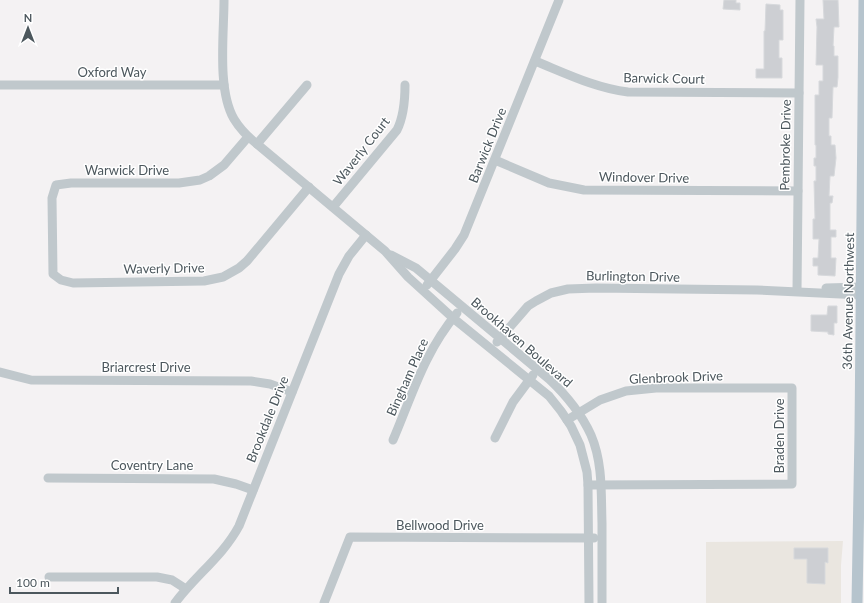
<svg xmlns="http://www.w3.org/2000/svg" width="864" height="603" viewBox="0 0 864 603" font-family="Lato,sans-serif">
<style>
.commercial{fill:#eae6e0}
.building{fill:#cdcfd3;stroke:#d7d9dc}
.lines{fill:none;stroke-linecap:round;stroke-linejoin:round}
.minor{stroke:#c0c8cc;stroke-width:9}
.major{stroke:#b6c4cd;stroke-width:11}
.labels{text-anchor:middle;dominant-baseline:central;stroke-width:3;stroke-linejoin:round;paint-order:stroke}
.street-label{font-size:13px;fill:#4c575d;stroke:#fff}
</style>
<rect width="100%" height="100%" fill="#f4f2f3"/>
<polygon class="commercial" points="843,541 841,565 841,603 706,603 706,542"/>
<g class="building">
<polygon points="724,0 736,0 736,3 740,3 740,10 723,9"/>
<polygon points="823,0 838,0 839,27 834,27 833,46 834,46 834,56 838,56 838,77 837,87 833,87 832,118 829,118 829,136 831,136 831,145 835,145 836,158 834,176 830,176 829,196 833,196 832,203 830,203 830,230 836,230 836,237 831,237 831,258 836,258 835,276 818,275 818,266 813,266 813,258 818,258 819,239 813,239 813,219 815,219 814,181 816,181 816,166 814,166 814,158 816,158 816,145 815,145 815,95 819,95 819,81 823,81 823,65 816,65 817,27 816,19 824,19"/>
<polygon points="766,4 780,5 780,10 783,10 783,40 779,40 779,58 782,58 782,78 756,78 756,69 764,69 764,31 765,31"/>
<polygon points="828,306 837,306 837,323 834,323 834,335 828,334 828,332 811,331 811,315 827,315"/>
<polygon points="794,548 828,548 828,563 825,562 825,584 807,583 807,559 794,559"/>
</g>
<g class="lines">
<g class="minor">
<path d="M224 0C224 34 217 90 234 119 240 129 248 137 257 144L385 251 408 277 453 318 549 396 561 411 571 426 580 445 587 472 588 485 589 603"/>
<path d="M535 61C565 73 595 88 628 92L799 93"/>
<polyline points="0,85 224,85"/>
<polyline points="248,137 224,165 209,176 200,180 179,183 71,183 56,185 52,198 53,274 61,280 73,283 204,281 223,277 239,268 247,261 309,187"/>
<polyline points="257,144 307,85"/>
<polyline points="495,160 549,183 584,190 798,191"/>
<path d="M333 207 397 130C404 116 405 101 405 85"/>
<path d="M391 255 416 268 549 379C566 395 581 413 591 435 603 463 601 494 602 523 602 550 602 576 602 603"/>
<polyline points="427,285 455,249 464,235 559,0"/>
<polyline points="826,288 862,287"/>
<polyline points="797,291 800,0"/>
<polyline points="497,342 528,306 536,301 551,293 568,289 596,288 757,290 861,295"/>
<polyline points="0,372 31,380 251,381 270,384 292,392"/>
<polyline points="567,420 600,400 626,391 656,388 792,388 792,484 588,485"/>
<polyline points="495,438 513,402 533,375"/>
<path d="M393 440C413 393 424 353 457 313"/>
<polyline points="48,478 214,479 236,484 253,490"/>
<polyline points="49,577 157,577 172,580 186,589"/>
<path d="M175 603C195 576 223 556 239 526L339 274 349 256 366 235"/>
<polyline points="324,603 350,537 594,538"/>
</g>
<polyline class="major" points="857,603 860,432 864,0"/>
</g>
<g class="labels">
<g class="street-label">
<text x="112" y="72">Oxford Way</text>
<text transform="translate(664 78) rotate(1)">Barwick Court</text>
<text transform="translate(487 145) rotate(-68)">Barwick Drive</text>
<text transform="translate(785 145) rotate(-89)">Pembroke Drive</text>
<text transform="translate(361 151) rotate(-52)">Waverly Court</text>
<text x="127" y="170">Warwick Drive</text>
<text transform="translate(644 177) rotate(1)">Windover Drive</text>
<text transform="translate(164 268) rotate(-1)">Waverly Drive</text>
<text transform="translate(633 276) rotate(1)">Burlington Drive</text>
<text transform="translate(848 301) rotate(-89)">36th Avenue Northwest</text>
<text transform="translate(522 342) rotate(41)">Brookhaven Boulevard</text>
<text x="146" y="367">Briarcrest Drive</text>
<text transform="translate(407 377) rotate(-66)">Bingham Place</text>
<text transform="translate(676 377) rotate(-2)">Glenbrook Drive</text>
<text transform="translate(267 419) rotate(-68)">Brookdale Drive</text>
<text transform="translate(779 436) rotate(-90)">Braden Drive</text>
<text x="152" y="465">Coventry Lane</text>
<text x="440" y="525">Bellwood Drive</text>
</g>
</g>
<g transform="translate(28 28)" stroke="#ffffff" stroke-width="3" paint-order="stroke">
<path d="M0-3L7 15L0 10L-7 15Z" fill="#4c575d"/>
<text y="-6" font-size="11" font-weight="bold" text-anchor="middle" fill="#4c575d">N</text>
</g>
<path d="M10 587v6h108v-6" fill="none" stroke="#4c575d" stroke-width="2"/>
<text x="16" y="587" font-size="12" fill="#4c575d" stroke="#ffffff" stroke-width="3" paint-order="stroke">100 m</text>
</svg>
